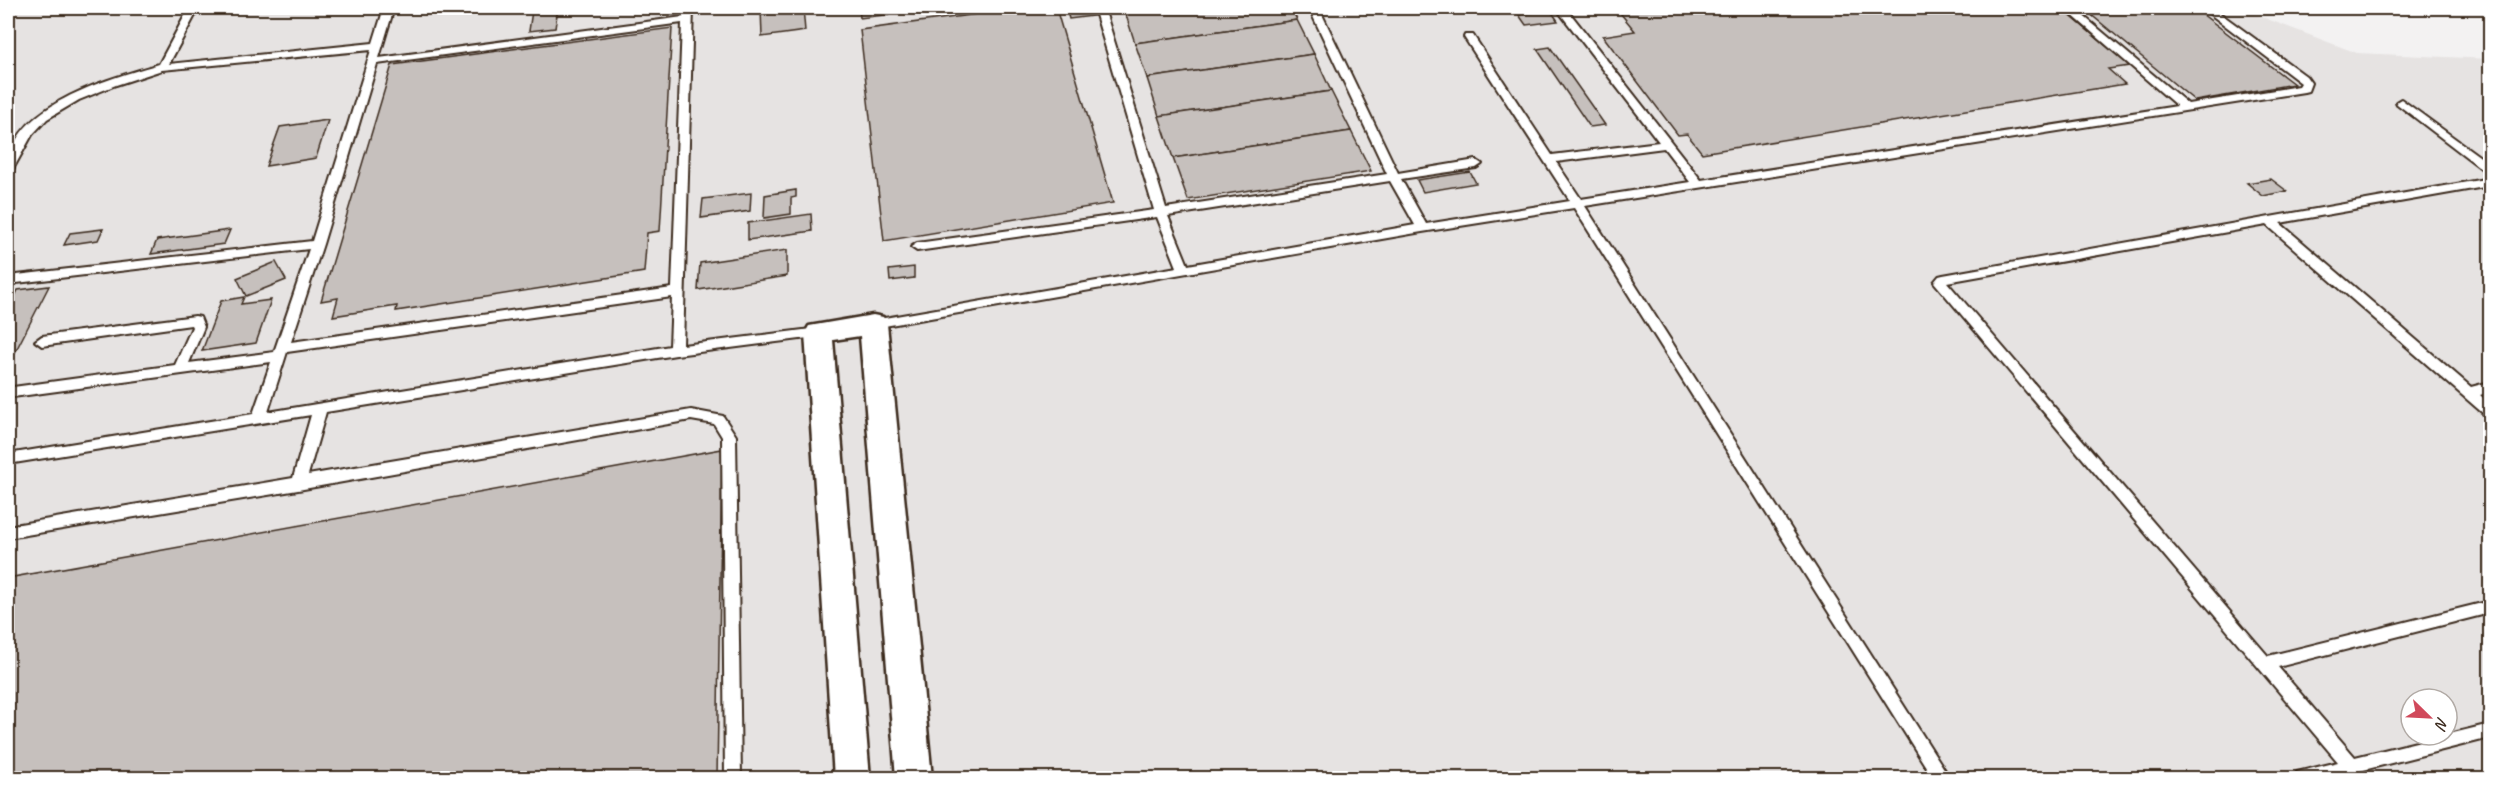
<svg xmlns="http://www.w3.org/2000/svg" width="2498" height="786" viewBox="0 0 2498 786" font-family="Caveat,sans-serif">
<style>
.built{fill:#e6e3e2;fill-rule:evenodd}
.building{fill:#c6c0bd;stroke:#3b2a1e;stroke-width:1.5}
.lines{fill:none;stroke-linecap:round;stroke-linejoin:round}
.lane-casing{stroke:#3b2a1e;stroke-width:4}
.street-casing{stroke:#3b2a1e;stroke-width:5}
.lane{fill:#fff;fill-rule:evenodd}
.street{fill:#fff;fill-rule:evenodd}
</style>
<rect width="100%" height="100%" fill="#f3f2f2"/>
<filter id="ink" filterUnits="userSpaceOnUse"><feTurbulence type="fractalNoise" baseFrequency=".0167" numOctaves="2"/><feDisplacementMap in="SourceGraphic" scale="12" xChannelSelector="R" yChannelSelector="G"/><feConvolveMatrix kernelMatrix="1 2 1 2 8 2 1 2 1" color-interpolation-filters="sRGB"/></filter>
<g filter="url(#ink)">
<path class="built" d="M8 8H2238L2357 53 2490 59V778H8ZM2411 699H2447V735H2411Z"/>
<g class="building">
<polygon points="558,8 555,28 529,31 532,11"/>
<polygon points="761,8 803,8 805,31 762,37"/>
<polygon points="859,8 942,8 860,18"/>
<polygon points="1022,8 1056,8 1113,203 884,241 860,30"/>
<polygon points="1066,8 1098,8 1100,15 1069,19"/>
<polygon points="1134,8 1291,8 1297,20 1135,43 1124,9"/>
<polygon points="1549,8 1558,21 1526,25 1519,15 1535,12 1532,9"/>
<polygon points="1616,8 2061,8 2130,66 2108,69 2125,84 1702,153 1687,134 1678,135 1603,36 1635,31"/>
<polygon points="2083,8 2194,8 2294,84 2195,101"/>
<polygon points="1297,20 1314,54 1147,78 1135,43"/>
<polygon points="672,28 660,231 647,233 644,272 396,311 397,306 333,316 338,298 321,301 392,65"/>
<polygon points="1550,47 1605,125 1590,127 1537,49"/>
<polygon points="1314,54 1331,91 1159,116 1147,78"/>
<polygon points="1331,91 1351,131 1173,158 1159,116"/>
<polygon points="328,120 316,158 266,166 280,127"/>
<polygon points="1351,131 1371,171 1188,200 1173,158"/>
<polygon points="1470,172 1476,183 1423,192 1417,180"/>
<polygon points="2271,179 2287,191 2263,196 2247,183"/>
<polygon points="796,190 796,197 791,198 791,214 764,218 765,195"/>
<polygon points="751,193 750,211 701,218 703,199"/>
<polygon points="811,214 812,231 748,240 748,223"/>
<polygon points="103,229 98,240 64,245 70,233"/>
<polygon points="230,230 224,244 151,254 157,240"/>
<polygon points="787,250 787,276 698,290 700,263"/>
<polygon points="276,262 286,280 246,296 237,278"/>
<polygon points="914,267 914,278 890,281 889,270"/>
<polygon points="49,286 8,366 8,310 18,290"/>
<polygon points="244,297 241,304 271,300 256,343 202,351 221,301"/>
<polygon points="722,449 717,778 8,778 8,578"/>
</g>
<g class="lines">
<g class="lane-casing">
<g id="lane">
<path d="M189 8H199L169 64 373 43 384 8H394L379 58 683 17V8H693L683 345 819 328 824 330 825 333 824 336 676 355 326 412 308 475 691 410 723 416 736 436 741 778H725L722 437 714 424 691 420 298 490 8 538V526L293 478 311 415 8 464V454L253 414 271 362 13 397 8 394V389L13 387 175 365 192 327 191 325 42 346 35 341 42 336 195 316 200 317 204 327 189 363 274 352 309 249 8 284V276L312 241 371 50 162 70 116 85 79 100 47 119 32 135 12 171H8C8 105 109 79 159 64ZM682 23 672 288 291 342 323 244 377 64ZM672 297 670 346 268 412 287 352Z"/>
<path d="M1094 8H1104L1166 208 1387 174 1309 8H1319L1398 173 1476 160 1482 164 1476 168 1401 179 1426 224 1570 201 1464 37 1465 35H1473L1552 155 1659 142 1556 8H1566L1701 180 2177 106 2064 8H2074L2188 104 2299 86 2301 83 2202 8H2213L2306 76 2311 83 2308 91 2304 92 1585 206 1950 778H1933L1574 208 1422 232 873 328 868 327 867 324 873 320 1177 267 1157 217 917 251 911 247 917 243 1154 210ZM1664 148 1690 182 1581 199 1556 162ZM1390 181 1415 225 1188 265 1168 216Z"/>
<polygon points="2401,99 2490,164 2490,172 2486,172 2397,104 2396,102"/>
<polygon points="2490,178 2490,186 2280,223 2471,387 2490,382 2490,392 2480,395 2490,404 2490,416 2485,415 2267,225 1947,282 2268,656 2490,601 2490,613 2278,667 2355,757 2490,724 2490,738 2332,778 2295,778 2297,772 2338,762 1934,282 1939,276 1943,275"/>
</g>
</g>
<g class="street-casing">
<polygon id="street" points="873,315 883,317 887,324 932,778 896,778 860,336 833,340 870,778 834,778 805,333 809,326"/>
</g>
<use href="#lane" class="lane"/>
<use href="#street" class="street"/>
</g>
</g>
<rect width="2498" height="786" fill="none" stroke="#fff" stroke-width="30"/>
<rect x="15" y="15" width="2468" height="756" fill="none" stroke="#3b2a1e" stroke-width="2" filter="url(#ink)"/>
<g transform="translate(2429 717) rotate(114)"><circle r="28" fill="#ffffff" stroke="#b1aaa5" stroke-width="1.5"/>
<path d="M0-4.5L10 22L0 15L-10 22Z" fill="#d1495b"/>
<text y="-9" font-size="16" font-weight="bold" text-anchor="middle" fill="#3b2a1e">N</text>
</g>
</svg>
